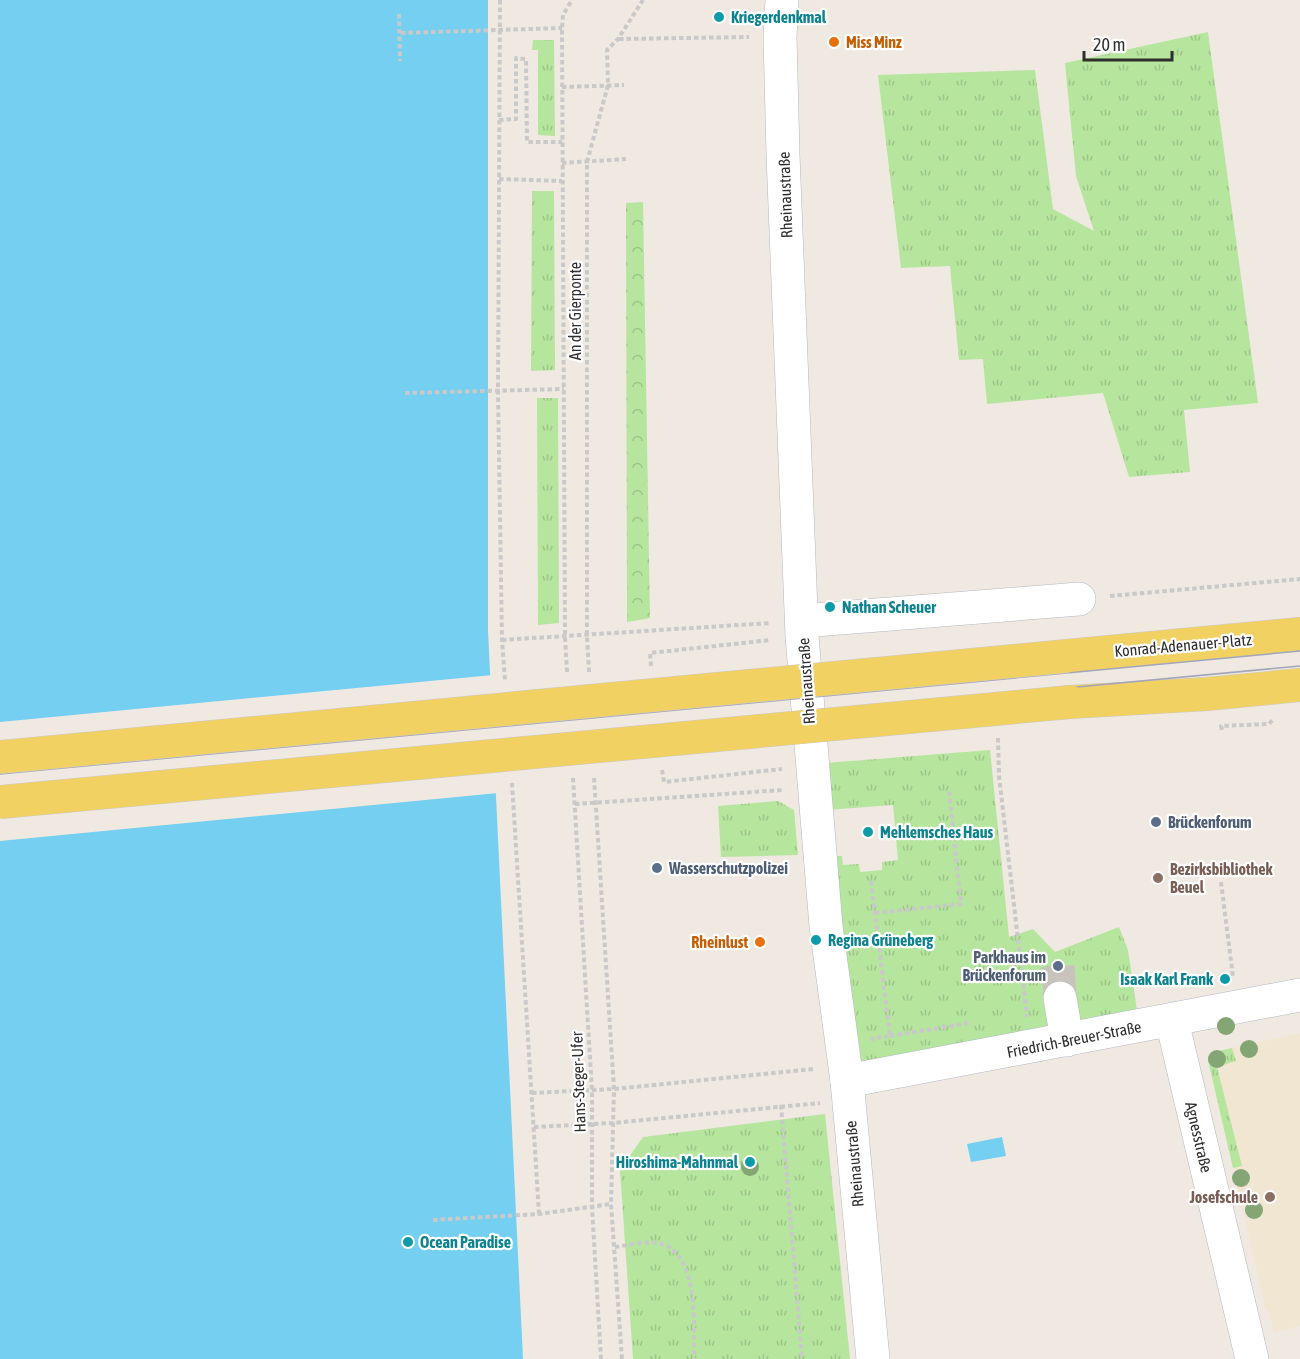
<svg xmlns="http://www.w3.org/2000/svg" width="1300" height="1359" viewBox="0 0 1300 1359" font-family="'Asap Condensed',sans-serif">
<style>
.education{fill:#f0e6d1}
.grass{fill:url(#grass-tufts)}
.forest{fill:url(#forest-crowns)}
.water{fill:#75cff0}
.pier{fill:#efe9e1}
.lines{fill:none;stroke-linecap:round;stroke-linejoin:round}
.minor-tunnel{stroke:#c8c4bd;stroke-width:33;stroke-dasharray:33 16;stroke-linecap:butt}
.minor-casing{stroke:#b4b7c1;stroke-width:34}
.major-casing{stroke:#c9c9c9;stroke-width:34}
.path{stroke:#c9c9c9;stroke-width:4;stroke-dasharray:4.5 3;stroke-linecap:butt}
.minor{stroke:#fff;stroke-width:33}
.major{stroke:#f2d163;stroke-width:33}
.tram{stroke:#a3a6b8;stroke-width:1.5}
.major-bridge-casing{stroke:#c9c9c9;stroke-width:34;stroke-linecap:butt}
.major-bridge{stroke:#f2d163;stroke-width:33}
.tree{fill:#84a574}
.culture-dot{fill:#0f9aa8;stroke:#fff;stroke-width:2}
.food-dot{fill:#e8710a;stroke:#fff;stroke-width:2}
.service-dot{fill:#5c6f8a;stroke:#fff;stroke-width:2}
.education-dot{fill:#8d6e63;stroke:#fff;stroke-width:2}
.labels{text-anchor:middle;dominant-baseline:central;stroke-width:4.5;stroke-linejoin:round;paint-order:stroke}
.culture-label{font-size:16px;font-weight:bold;fill:#0d838f;stroke:#fff;text-anchor:start}
.food-label{font-size:16px;font-weight:bold;fill:#c56008;stroke:#fff;text-anchor:start}
.street-label{font-size:16px;fill:#2e2e2e;stroke:#fff}
.service-label{font-size:16px;font-weight:bold;fill:#4e5e75;stroke:#fff;text-anchor:start}
.education-label{font-size:16px;font-weight:bold;fill:#785e54;stroke:#fff;text-anchor:start}
</style>
<defs>
<pattern id="grass-tufts" width="24" height="20" patternUnits="userSpaceOnUse" patternTransform="scale(1.5)"><rect width="24" height="20" fill="#b6e59e"/><path d="M3 7l-1-3M5 7V3M7 7l1-3M15 17l-1-3M17 17v-4M19 17l1-3" fill="none" stroke="#9dc588"/></pattern>
<pattern id="forest-crowns" width="20" height="18" patternUnits="userSpaceOnUse" patternTransform="scale(1.5)"><rect width="20" height="18" fill="#b6e59e"/><path d="M2 6a3 3 0 1 1 6 0M12 15a3 3 0 1 1 6 0" fill="none" stroke="#9dc588"/></pattern>
</defs>
<rect width="100%" height="100%" fill="#efe9e1"/>
<polygon class="education" points="1300,1033 1300,1326 1274,1332 1268,1309 1266,1310 1208,1060 1215,1052"/>
<g class="grass">
<polygon points="1208,32 1258,403 1184,410 1190,472 1129,477 1103,393 987,404 983,359 959,360 950,266 901,268 878,75 1035,70 1053,209 1094,231 1076,176 1065,63"/>
<polygon points="533,40 554,40 555,136 538,135 538,50 532,50"/>
<polygon points="532,191 554,191 555,370 531,371"/>
<polygon points="537,398 558,398 559,623 538,625"/>
<polygon points="990,750 1009,937 1033,929 1055,952 1119,927 1128,950 1138,1017 847,1081 831,856 842,856 843,865 859,864 860,872 882,870 882,862 898,860 893,805 827,810 826,763"/>
<polygon points="778,801 794,810 798,855 721,857 718,806"/>
<polygon points="1232,1048 1236,1061 1217,1067 1242,1166 1233,1168 1208,1060 1215,1052"/>
<polygon points="825,1114 850,1359 633,1359 620,1170 643,1137"/>
</g>
<polygon class="forest" points="643,202 650,618 627,622 626,203"/>
<g class="water">
<polygon points="0,0 488,0 488,630 523,1359 0,1359"/>
<polygon points="1002,1137 1006,1156 971,1162 967,1144"/>
</g>
<polygon class="pier" points="493,675 498,793 0,841 0,722"/>
<g class="lines">
<polyline class="minor-tunnel" points="1058,966 1060,998"/>
<g class="minor-casing">
<g id="minor">
<polyline points="782,0 780,37 783,155 802,636 826,926 847,1081 873,1359"/>
<polyline points="802,621 1079,599"/>
<polyline points="1060,998 1067,1040"/>
<polyline points="1172,1021 1252,1359"/>
<polyline points="847,1081 1300,995"/>
</g>
</g>
<g class="major-casing">
<g id="major">
<polyline points="1067,656 1300,634"/>
<polyline points="1070,702 1207,694 1300,685"/>
</g>
</g>
<g class="path">
<polyline points="500,0 498,392 502,640 505,680"/>
<polyline points="399,14 400,61"/>
<polyline points="401,33 562,28"/>
<polyline points="619,39 749,37"/>
<polyline points="562,87 624,85"/>
<polyline points="499,120 516,119 516,58 526,59 527,142 562,142"/>
<polyline points="562,163 626,159"/>
<polyline points="499,179 562,181"/>
<polyline points="405,393 564,389"/>
<polyline points="1110,596 1300,579"/>
<polyline points="502,640 771,623"/>
<polyline points="651,666 650,653 771,640"/>
<polyline points="567,672 565,637 562,28 563,15 572,0"/>
<polyline points="589,672 587,636 587,162 608,85 607,50 618,39 643,0"/>
<polyline points="1222,730 1221,726 1269,724 1273,719"/>
<polyline points="998,738 999,776 1027,1017"/>
<polyline points="662,770 664,782 782,769"/>
<polyline points="573,778 592,1091 592,1207 601,1359"/>
<polyline points="594,778 614,1089 611,1204 622,1359"/>
<polyline points="512,783 539,1214"/>
<polyline points="575,804 783,790"/>
<polyline points="871,881 890,1036 873,1038 873,1041"/>
<polyline points="1221,882 1233,977"/>
<polyline points="875,913 961,904 949,790"/>
<polyline points="890,1036 969,1023"/>
<polyline points="532,1093 614,1089 814,1069"/>
<polyline points="781,1105 802,1359"/>
<polyline points="534,1127 613,1123 820,1103"/>
<polyline points="433,1220 539,1214 611,1204"/>
<path d="M615 1247C630 1245 647 1240 662 1244 699 1255 694 1328 694 1359"/>
</g>
<use href="#minor" class="minor"/>
<use href="#major" class="major"/>
<g class="tram">
<polyline points="0,774 1300,651"/>
<polyline points="0,788 1300,666"/>
</g>
<g class="major-bridge-casing">
<g id="major-bridge">
<polyline points="0,757 1067,656"/>
<polyline points="0,802 1070,702"/>
</g>
</g>
<use href="#major-bridge" class="major-bridge"/>
</g>
<g class="tree">
<circle cx="1226" cy="1026" r="9"/>
<circle cx="1249" cy="1049" r="9"/>
<circle cx="1217" cy="1059" r="9"/>
<circle cx="750" cy="1167" r="9"/>
<circle cx="1241" cy="1178" r="9"/>
<circle cx="1254" cy="1210" r="9"/>
</g>
<g class="culture-dot">
<circle cx="719" cy="17" r="6"/>
<circle cx="830" cy="607" r="6"/>
<circle cx="868" cy="832" r="6"/>
<circle cx="816" cy="940" r="6"/>
<circle cx="1225" cy="979" r="6"/>
<circle cx="750" cy="1162" r="6"/>
<circle cx="408" cy="1242" r="6"/>
</g>
<g class="food-dot">
<circle cx="834" cy="42" r="6"/>
<circle cx="760" cy="942" r="6"/>
</g>
<g class="service-dot">
<circle cx="1156" cy="822" r="6"/>
<circle cx="657" cy="868" r="6"/>
<circle cx="1058" cy="966" r="6"/>
</g>
<g class="education-dot">
<circle cx="1158" cy="878" r="6"/>
<circle cx="1270" cy="1197" r="6"/>
</g>
<g class="labels">
<g class="culture-label">
<text x="731" y="17">Kriegerdenkmal</text>
<text x="842" y="607">Nathan Scheuer</text>
<text x="880" y="832">Mehlemsches Haus</text>
<text x="828" y="940">Regina Grüneberg</text>
<text x="1213" y="979" text-anchor="end">Isaak Karl Frank</text>
<text x="738" y="1162" text-anchor="end">Hiroshima-Mahnmal</text>
<text x="420" y="1242">Ocean Paradise</text>
</g>
<g class="food-label">
<text x="846" y="42">Miss Minz</text>
<text x="748" y="942" text-anchor="end">Rheinlust</text>
</g>
<g class="street-label">
<text transform="translate(785 195) rotate(-92)">Rheinaustraße</text>
<text transform="translate(575 311) rotate(-90)">An der Gierponte</text>
<text transform="translate(1183 645) rotate(-5)">Konrad-Adenauer-Platz</text>
<text transform="translate(806 681) rotate(-94)">Rheinaustraße</text>
<text transform="translate(1074 1039) rotate(-11)">Friedrich-Breuer-Straße</text>
<text transform="translate(578 1082) rotate(-92)">Hans-Steger-Ufer</text>
<text transform="translate(1199 1137) rotate(77)">Agnesstraße</text>
<text transform="translate(854 1164) rotate(-95)">Rheinaustraße</text>
</g>
<g class="service-label">
<text x="1168" y="822">Brückenforum</text>
<text x="669" y="868">Wasserschutzpolizei</text>
<text x="1046" y="957" text-anchor="end">Parkhaus im<tspan x="1046" dy="18">Brückenforum</tspan></text>
</g>
<g class="education-label">
<text x="1170" y="869">Bezirksbibliothek<tspan x="1170" dy="18">Beuel</tspan></text>
<text x="1258" y="1197" text-anchor="end">Josefschule</text>
</g>
</g>
<path d="M1084 51v9h88v-9" fill="none" stroke="#2e2e2e" stroke-width="3"/>
<text x="1093" y="51" font-size="18" fill="#2e2e2e" stroke="#ffffff" stroke-width="4.5" paint-order="stroke">20 m</text>
</svg>
